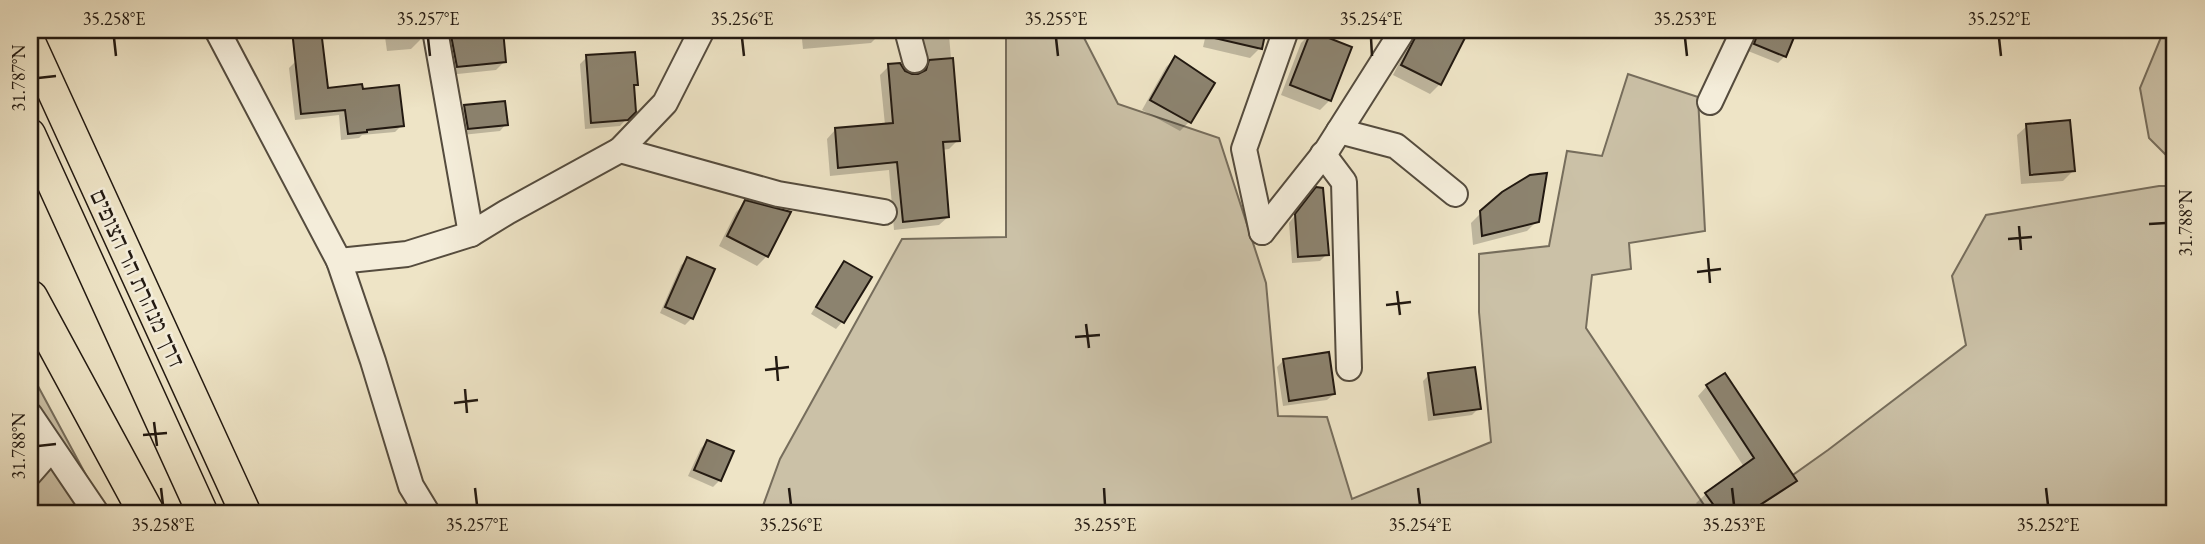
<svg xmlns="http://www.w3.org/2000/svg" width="2205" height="544" viewBox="0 0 2205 544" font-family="'EB Garamond','Frank Ruhl Libre',serif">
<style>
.green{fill:#cbc1a7;stroke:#766d5c;stroke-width:2}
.shadow{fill:#0003}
.building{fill:#8c836f;stroke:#221911;stroke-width:2}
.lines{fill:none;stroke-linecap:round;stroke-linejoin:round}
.minor-casing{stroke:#554c3e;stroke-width:28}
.major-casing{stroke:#221911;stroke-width:33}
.highway-casing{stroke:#221911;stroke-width:38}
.minor{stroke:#f4edda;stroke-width:24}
.major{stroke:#eee4c6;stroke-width:30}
.highway{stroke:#eee4c6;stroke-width:35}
.ticks{fill:none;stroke:#221911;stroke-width:2.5}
.labels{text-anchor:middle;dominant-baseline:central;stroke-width:5;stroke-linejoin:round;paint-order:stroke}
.street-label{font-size:24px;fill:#221911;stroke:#f4edda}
.neatline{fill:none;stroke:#221911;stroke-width:2.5}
.ticks-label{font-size:18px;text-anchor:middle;fill:#221911}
</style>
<rect width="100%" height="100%" fill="#eee4c6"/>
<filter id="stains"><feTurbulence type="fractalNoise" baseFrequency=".00286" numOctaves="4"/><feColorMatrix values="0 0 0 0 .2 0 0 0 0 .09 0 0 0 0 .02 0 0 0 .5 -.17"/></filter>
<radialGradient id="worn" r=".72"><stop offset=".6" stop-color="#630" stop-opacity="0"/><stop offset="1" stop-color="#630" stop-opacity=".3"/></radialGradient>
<g class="green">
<polygon points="1006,30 1080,30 1118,104 1219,138 1266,283 1278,416 1327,417 1352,499 1491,442 1479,312 1479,254 1549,246 1567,151 1602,156 1628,74 1698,97 1705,231 1629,243 1631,269 1592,275 1586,328 1710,514 760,514 780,459 902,239 1006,237"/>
<polygon points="2164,30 2175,30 2175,164 2149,138 2140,88"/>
<polygon points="2159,186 2175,186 2175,514 1738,514 1828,450 1966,345 1952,276 1986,215"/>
<polygon points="30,371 32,375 107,514 30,514"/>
</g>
<g class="shadow">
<polygon points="223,30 277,30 273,34 229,38"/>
<polygon points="384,30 419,30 420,40 411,49 387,51"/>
<polygon points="438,30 501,30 505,61 496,70 448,75"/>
<polygon points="801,30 881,30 881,33 871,43 803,49"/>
<polygon points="920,30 985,30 984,32 949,35 958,140 949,149 942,150 948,217 939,225 894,230 889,170 830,176 827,139 835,130 885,125 880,75 889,66 919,76 924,69"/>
<polygon points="1207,30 1264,30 1260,48 1250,58 1203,47"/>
<polygon points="1416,30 1467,30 1440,84 1430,94 1393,75"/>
<polygon points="1756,30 1795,30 1785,56 1778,63 1748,51"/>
<polygon points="1311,33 1330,100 1320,110 1281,95 1301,43"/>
<polygon points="587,57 636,84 633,87 634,111 620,126 585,129 580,64"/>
<polygon points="1175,58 1189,122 1180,131 1142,110 1166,67"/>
<polygon points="296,61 326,90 361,91 402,125 395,132 362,135 359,138 341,140 339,115 295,120 289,68"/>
<polygon points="465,107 506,124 500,131 462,135 459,113"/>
<polygon points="2027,126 2073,171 2063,181 2021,184 2017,135"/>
<polygon points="1310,196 1327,254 1320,261 1292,263 1289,223"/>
<polygon points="746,202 767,256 757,266 719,246 736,212"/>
<polygon points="1482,212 1537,221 1527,231 1473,245 1471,223"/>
<polygon points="688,259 692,318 685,325 660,313 681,265"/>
<polygon points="844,263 869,278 842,322 836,329 811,314 838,270"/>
<polygon points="1284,360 1334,394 1327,400 1283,406 1277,367"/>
<polygon points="1429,375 1479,408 1472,415 1428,421 1423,381"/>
<polygon points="1707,386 1795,480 1785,490 1748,514 1704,514 1696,503 1706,494 1744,467 1698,396"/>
<polygon points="707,442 732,452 720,480 713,487 688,476 701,448"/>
</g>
<g class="building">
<polygon points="292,30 321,30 328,88 362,84 363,89 399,85 404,126 367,130 367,132 348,134 345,110 301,114"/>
<polygon points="450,30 503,30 506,62 457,67"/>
<polygon points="1211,30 1266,30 1262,49 1210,37"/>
<polygon points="1419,30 1469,30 1441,85 1401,65"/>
<polygon points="1759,30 1797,30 1786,57 1754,44"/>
<polygon points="1311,31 1352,47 1331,101 1290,85"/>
<polygon points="635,52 638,85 634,85 636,112 628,120 591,123 586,55"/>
<polygon points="1175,56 1215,83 1191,123 1150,100"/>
<polygon points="953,58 960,141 943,142 949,217 903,222 897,162 838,168 835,128 893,123 888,64 900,63 905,71 912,74 918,74 926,70 929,60"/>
<polygon points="505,101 508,125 468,129 464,105"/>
<polygon points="2070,120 2075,171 2030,175 2026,124"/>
<polygon points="1547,173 1539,222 1482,236 1480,211 1502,192 1530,175"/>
<polygon points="1316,187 1323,188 1329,255 1298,257 1295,214"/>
<polygon points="745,200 791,212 768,257 727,236"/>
<polygon points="687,257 715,269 693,319 665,307"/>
<polygon points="844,261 872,277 844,323 816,307"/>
<polygon points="1329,352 1335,394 1289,401 1283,359"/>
<polygon points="1475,367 1481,409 1434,415 1428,373"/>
<polygon points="1725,373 1797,481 1746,514 1720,514 1705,493 1754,458 1706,385"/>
<polygon points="707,440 734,451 721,481 694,470"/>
</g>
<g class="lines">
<g class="minor-casing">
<g id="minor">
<polyline points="217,30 339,261 373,361 411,486 428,514"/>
<polyline points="435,30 471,234"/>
<polyline points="907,30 915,60"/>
<polyline points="1710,102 1744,30"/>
<polyline points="1339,131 1396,146 1455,194"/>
<polyline points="620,150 778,194 884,212"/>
<polyline points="1323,154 1344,182 1349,368"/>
<polyline points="1262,232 1327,150 1403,30"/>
<polyline points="1262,232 1244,149 1286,30"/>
<polyline points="339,261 407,254 471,234 507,212 620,150 665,103 702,30"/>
<polyline points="30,415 97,514"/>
<polyline points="30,473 51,449"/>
</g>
</g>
<g class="major-casing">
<g id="major">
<polyline points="30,42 246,514"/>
<polyline points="30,134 203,514"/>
</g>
</g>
<g class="highway-casing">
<polyline id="highway" points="30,298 147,514"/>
</g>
<use href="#minor" class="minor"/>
<use href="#major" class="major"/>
<use href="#highway" class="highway"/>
</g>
<path class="ticks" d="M114 38 116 56M428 38 430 56M742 38 744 56M1056 38 1058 56M1371 38 1372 56M1685 38 1687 56M1999 38 2001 56M38 78 56 76M2149 224 2166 223M2019 226 2021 250M2008 239 2032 237M1708 258 1710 283M1697 272 1721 269M1397 291 1400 315M1386 305 1411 302M1086 324 1089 348M1075 337 1100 335M776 356 778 381M765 370 789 367M465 389 467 413M454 403 478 400M154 422 157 446M143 435 167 433M38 446 56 444M161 488 163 505M475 488 477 505M789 488 791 505M1104 488 1105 505M1418 488 1420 505M1732 488 1734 505M2046 488 2048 505"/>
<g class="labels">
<g class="street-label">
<text transform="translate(138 278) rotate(65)">דרך מנהרת הר הצופים</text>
</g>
</g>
<rect width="2205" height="544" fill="none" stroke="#eee4c6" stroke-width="77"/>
<rect x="38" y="38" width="2128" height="467" class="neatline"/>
<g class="ticks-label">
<text x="114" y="25">35.258°E</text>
<text x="428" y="25">35.257°E</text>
<text x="742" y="25">35.256°E</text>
<text x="1056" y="25">35.255°E</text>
<text x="1371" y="25">35.254°E</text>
<text x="1685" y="25">35.253°E</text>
<text x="1999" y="25">35.252°E</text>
<text transform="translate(19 78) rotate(-90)" y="6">31.787°N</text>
<text transform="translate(2186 223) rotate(-90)" y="6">31.788°N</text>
<text transform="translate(19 446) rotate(-90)" y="6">31.788°N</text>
<text x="163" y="531">35.258°E</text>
<text x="477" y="531">35.257°E</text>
<text x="791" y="531">35.256°E</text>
<text x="1105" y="531">35.255°E</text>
<text x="1420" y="531">35.254°E</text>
<text x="1734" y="531">35.253°E</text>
<text x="2048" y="531">35.252°E</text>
</g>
<rect width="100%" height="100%" filter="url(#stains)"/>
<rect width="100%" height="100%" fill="url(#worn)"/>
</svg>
